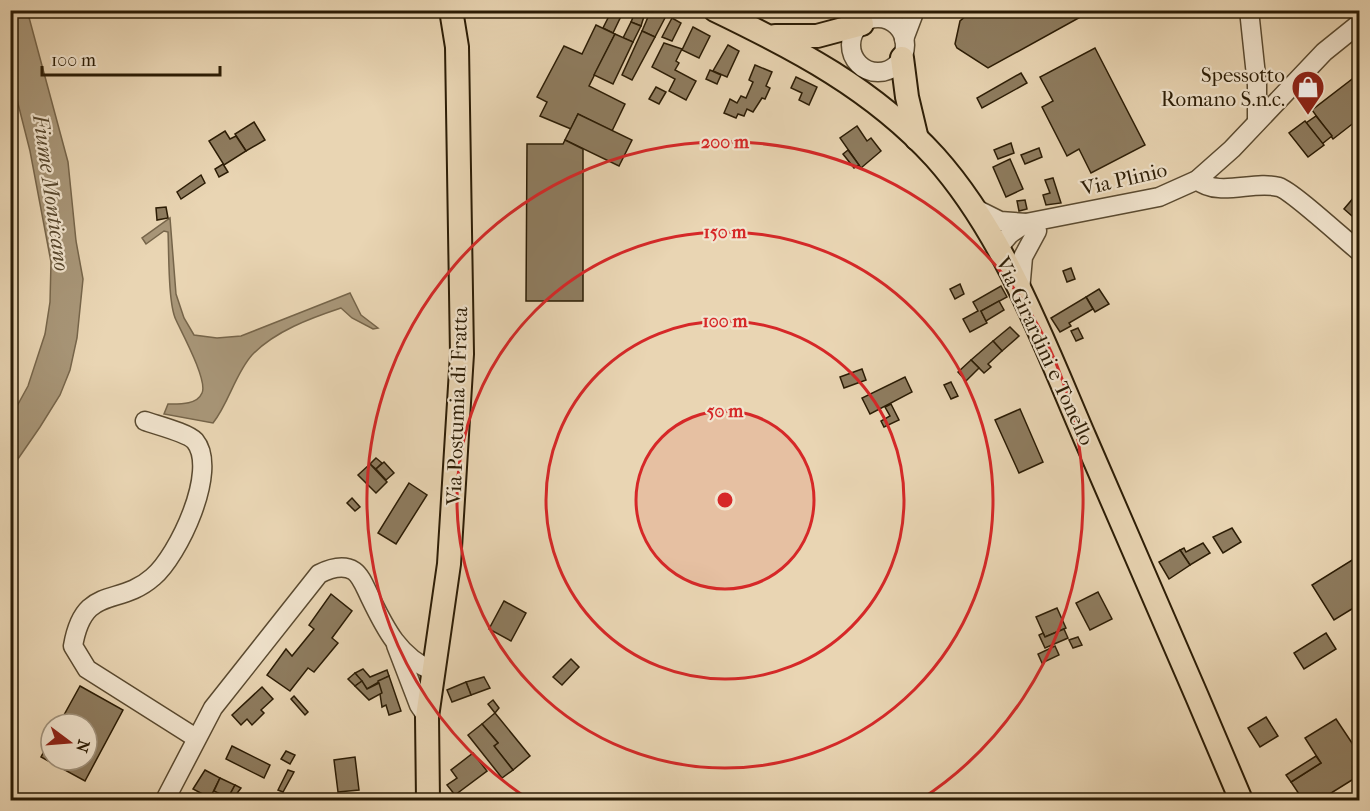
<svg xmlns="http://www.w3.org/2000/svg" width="1370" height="811" viewBox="0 0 1370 811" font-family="'IM FELL French Canon',serif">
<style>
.water{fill:#a89678;stroke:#76654a;stroke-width:1.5}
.building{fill:#8e7c5f;stroke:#2b1c05;stroke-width:1.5}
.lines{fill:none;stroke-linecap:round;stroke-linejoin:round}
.minor-casing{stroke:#5a4a30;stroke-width:21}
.major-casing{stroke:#2b1c05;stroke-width:26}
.minor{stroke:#f1e4ce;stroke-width:18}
.major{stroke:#e9d5b3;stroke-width:22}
.ring{fill:none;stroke:#d62828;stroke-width:3}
.labels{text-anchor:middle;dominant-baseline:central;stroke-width:4.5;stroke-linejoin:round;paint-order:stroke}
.poi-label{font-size:21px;fill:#2b1c05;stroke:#f1e4ce;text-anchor:end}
.street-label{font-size:21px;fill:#2b1c05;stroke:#f1e4ce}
.water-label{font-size:22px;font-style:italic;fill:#57472d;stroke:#f1e4ce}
.centre{fill:#d62828;stroke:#f1e4ce;stroke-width:3}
.ring-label{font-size:18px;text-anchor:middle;font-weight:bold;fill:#d62828;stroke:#f1e4ce;stroke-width:4.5;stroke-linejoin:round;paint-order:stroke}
</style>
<rect width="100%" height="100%" fill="#e9d5b3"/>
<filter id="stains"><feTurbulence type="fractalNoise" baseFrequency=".00333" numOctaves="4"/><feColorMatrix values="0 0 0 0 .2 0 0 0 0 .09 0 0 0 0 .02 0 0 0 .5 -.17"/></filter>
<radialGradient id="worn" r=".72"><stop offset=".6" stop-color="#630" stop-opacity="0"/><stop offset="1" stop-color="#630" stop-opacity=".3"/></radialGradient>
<g class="water">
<polygon points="27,10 68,162 76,241 83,279 77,338 70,370 60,395 40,427 11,469 11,417 28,386 45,334 50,302 51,262 30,151 11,76 11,11"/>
<path d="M170 218 176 294 184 318 194 335 217 338 241 336 350 293 361 315 378 328 373 329 352 318 341 308C311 318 275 331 252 355 235 374 229 403 213 423L164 414 168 404C179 404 197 405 202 393 208 381 182 333 176 320 168 304 169 252 168 232L164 231 146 244 142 238Z"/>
</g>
<g class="building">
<polygon points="608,10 624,10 613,33 603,28 610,14"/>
<polygon points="636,10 646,10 641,26 631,22"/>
<polygon points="651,10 666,16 655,37 642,31"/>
<polygon points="966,10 1093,10 988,68 957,48 955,44 960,21 968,14"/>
<polygon points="672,18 681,23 672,41 662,37"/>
<polygon points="631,22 641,26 633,42 623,38"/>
<polygon points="596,25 615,34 589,86 625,104 612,131 578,114 571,129 540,116 547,102 537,97 564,46 582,54"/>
<polygon points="693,27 710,36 699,58 682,50"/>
<polygon points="642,31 655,37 632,80 622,75"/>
<polygon points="615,34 633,42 613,84 594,75"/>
<polygon points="664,43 682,49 676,61 679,63 675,70 696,81 686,100 669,91 675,79 652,67"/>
<polygon points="728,45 739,51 727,77 713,71"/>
<polygon points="1095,48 1145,145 1091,173 1079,149 1067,156 1042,107 1053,101 1040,77"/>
<polygon points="755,65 772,72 766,86 770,88 765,99 762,98 753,112 747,109 744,116 738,114 736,118 724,113 730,99 737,103 741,96 746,98 753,82 749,80"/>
<polygon points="710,70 721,75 717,84 706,79"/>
<polygon points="1021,73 1027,83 982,108 977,98"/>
<polygon points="1360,73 1360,118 1333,139 1312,110"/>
<polygon points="796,77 817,87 809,105 799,100 802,93 791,88"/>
<polygon points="656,87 666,92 659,104 649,99"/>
<polygon points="578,114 632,140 619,166 565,140"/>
<polygon points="1316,116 1332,136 1322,144 1306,123"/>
<polygon points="1305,121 1324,145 1308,157 1289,133"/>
<polygon points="254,122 265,140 246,151 235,134"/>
<polygon points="857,126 867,141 871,138 881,151 861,168 840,138"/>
<polygon points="225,131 230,139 236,136 246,151 224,165 209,141"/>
<polygon points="565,140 583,149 583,301 526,301 527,144 563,144"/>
<polygon points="1011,143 1014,153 998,159 994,150"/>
<polygon points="1039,148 1042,157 1025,164 1021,155"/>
<polygon points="848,150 859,165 854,168 843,154"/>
<polygon points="1010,159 1023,189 1006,197 993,167"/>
<polygon points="223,164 228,172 219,177 215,169"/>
<polygon points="201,175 205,183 181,199 177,192"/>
<polygon points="1053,178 1061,203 1046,205 1043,195 1050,193 1045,180"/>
<polygon points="1360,190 1360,221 1359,222 1344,209"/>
<polygon points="1025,200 1027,209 1019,211 1017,201"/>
<polygon points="166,207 168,218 157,220 156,208"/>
<polygon points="1071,268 1075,279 1067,282 1063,271"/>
<polygon points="960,284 964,294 955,299 950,289"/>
<polygon points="1001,286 1007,297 981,311 987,323 970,332 963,319 978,311 973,302"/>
<polygon points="1099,289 1109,304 1095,312 1086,297"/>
<polygon points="1086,297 1093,309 1069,323 1071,326 1060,332 1051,318"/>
<polygon points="999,301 1004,310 986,321 981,311"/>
<polygon points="1010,327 1019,336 1002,351 993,341"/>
<polygon points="1078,328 1083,338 1076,341 1071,331"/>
<polygon points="993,341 1002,351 988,364 991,367 984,373 971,360"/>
<polygon points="971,360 979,368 966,381 958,372"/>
<polygon points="862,369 866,380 844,388 840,377"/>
<polygon points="905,377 912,392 870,414 862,398"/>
<polygon points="951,382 958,396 951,399 944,385"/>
<polygon points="891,404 899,420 884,427 881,421 890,416 885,407"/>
<polygon points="1020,409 1043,462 1019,473 995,420"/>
<polygon points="376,458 382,463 376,469 370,464"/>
<polygon points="384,462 394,473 386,480 376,469"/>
<polygon points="370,464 387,482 376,493 358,475"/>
<polygon points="409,483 427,495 396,544 378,533"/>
<polygon points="352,498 360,507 355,511 347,503"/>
<polygon points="1232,528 1241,542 1223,553 1213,537"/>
<polygon points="1203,543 1210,553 1190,565 1180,550 1184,548 1186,552"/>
<polygon points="1180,550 1190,565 1169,579 1159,562"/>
<polygon points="1357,557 1360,557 1360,604 1334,620 1312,585"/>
<polygon points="1098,592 1112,619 1090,630 1076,603"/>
<polygon points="331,594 352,611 332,638 338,643 314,672 308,668 290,691 267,675 286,649 292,656 314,629 309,625"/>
<polygon points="504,601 526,613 511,641 489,629"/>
<polygon points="1057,608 1066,628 1045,637 1036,617"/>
<polygon points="1064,629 1068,638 1045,648 1039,635 1043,633 1045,637"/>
<polygon points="1326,633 1336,649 1304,669 1294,653"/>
<polygon points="1078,637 1082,645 1073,648 1069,640"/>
<polygon points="1055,646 1059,655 1042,663 1038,654"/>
<polygon points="571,659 579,667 562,685 553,677"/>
<polygon points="363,669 370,677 387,670 389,676 367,689 355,673"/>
<polygon points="355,673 362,681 355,686 348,679"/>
<polygon points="389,676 401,711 389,715 386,705 382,707 378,681"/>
<polygon points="484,677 490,688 471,695 466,682"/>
<polygon points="362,681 367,689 379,683 382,693 369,700 355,686"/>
<polygon points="466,682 471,695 452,702 447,690"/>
<polygon points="80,686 123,710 85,781 41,757 51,739 51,760 87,760 87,724 59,724"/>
<polygon points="262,687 273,699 261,710 264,713 252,725 247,719 241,725 232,715"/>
<polygon points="294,696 308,712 305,715 291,699"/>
<polygon points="493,700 499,708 495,713 488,704"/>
<polygon points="495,713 530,756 513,770 494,746 498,743 482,724"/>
<polygon points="1266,717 1278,736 1260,747 1248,728"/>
<polygon points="1336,719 1360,755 1360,775 1320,800 1303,800 1291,782 1321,763 1305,738"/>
<polygon points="482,724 498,743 494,746 513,770 502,778 468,735"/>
<polygon points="232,746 270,765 264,778 226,759"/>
<polygon points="286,751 295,755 290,764 281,759"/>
<polygon points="473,753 487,771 455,795 447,785 457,778 451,770"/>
<polygon points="1316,756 1321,763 1291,782 1286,775"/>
<polygon points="355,757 359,790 338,792 334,760"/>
<polygon points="205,770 220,778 210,798 193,789"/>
<polygon points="288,770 294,772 283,792 278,790"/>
<polygon points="220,778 235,785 228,798 214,791"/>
<polygon points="235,785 241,788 232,800 228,798"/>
</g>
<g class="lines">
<g class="minor-casing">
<g id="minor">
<polyline points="1249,10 1257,85 1257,122"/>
<circle cx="878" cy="45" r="27"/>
<polyline points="904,39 915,10"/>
<path d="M1197 180C1219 198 1253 180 1279 187 1292 191 1345 240 1360 252"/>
<polyline points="974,208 1000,221 1026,223"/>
<polyline points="998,248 1010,234 1026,223 1159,197 1197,180 1232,149 1324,52 1360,23"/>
<polyline points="1020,291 1023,257 1037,231"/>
<path d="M145 421C156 425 188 433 195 441 219 470 178 556 153 577 118 608 84 583 73 646L87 669 196 738"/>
<polyline points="396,645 419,705 427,717"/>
<path d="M165 800 213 708 319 574C329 569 343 564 354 571 361 576 365 587 369 595 384 626 398 657 433 671"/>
</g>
</g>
<g class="major-casing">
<g id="major">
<path d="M715 10C796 49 873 89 935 157 1004 234 1044 343 1085 438 1138 559 1190 679 1241 800"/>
<polyline points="775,36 817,36 862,24"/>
<polyline points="902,58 907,97 917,139"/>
<polyline points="428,800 427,717 449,564 462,354 457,47 451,10"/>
</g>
</g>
<use href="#minor" class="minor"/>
<use href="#major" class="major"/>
</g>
<circle cx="725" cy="500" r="89" fill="#d62828" fill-opacity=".12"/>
<g class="ring">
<circle cx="725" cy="500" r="89"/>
<circle cx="725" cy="500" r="179"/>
<circle cx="725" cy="500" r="268"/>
<path d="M530 800A358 358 0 1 1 920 800"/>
</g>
<defs>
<g id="shop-pin" transform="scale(1.725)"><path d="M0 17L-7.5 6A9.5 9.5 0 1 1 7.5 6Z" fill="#8f2418" stroke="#f1e4ce"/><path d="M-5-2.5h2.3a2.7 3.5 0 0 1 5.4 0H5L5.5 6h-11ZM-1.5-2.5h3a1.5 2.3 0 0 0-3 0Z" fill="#fff"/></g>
</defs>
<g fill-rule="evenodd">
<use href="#shop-pin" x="1308" y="87"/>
</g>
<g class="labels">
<g class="poi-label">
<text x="1285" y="75">Spessotto<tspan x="1285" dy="24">Romano S.n.c.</tspan></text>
</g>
<g class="street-label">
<text transform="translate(1124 179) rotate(-13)">Via Plinio</text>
<text transform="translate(1045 351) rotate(65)">Via Girardini e Tonello</text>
<text transform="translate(457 406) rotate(-88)">Via Postumia di Fratta</text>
</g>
<g class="water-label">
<text transform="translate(51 193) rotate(82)">Fiume Monticano</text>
</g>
</g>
<circle cx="725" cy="500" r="9" class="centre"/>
<g class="ring-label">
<text x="725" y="148">200 m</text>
<text x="725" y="238">150 m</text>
<text x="725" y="327">100 m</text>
<text x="725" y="417">50 m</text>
</g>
<rect width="1370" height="811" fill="none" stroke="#e9d5b3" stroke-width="36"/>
<rect x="12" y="12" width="1346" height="787" fill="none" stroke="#2b1c05" stroke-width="3"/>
<rect x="18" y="18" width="1334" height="775" fill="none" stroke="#2b1c05" stroke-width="1.5"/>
<g transform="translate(69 742) rotate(106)"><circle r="28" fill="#f1e4ce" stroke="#a2947e" stroke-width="1.5"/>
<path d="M0-4.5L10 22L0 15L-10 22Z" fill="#8f2418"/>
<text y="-9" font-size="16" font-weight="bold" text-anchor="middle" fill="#2b1c05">N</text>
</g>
<path d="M42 66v9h178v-9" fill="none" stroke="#2b1c05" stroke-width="3"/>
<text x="51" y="66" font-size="18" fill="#2b1c05" stroke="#f1e4ce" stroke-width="4.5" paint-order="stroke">100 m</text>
<rect width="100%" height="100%" filter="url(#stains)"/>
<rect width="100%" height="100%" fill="url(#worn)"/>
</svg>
